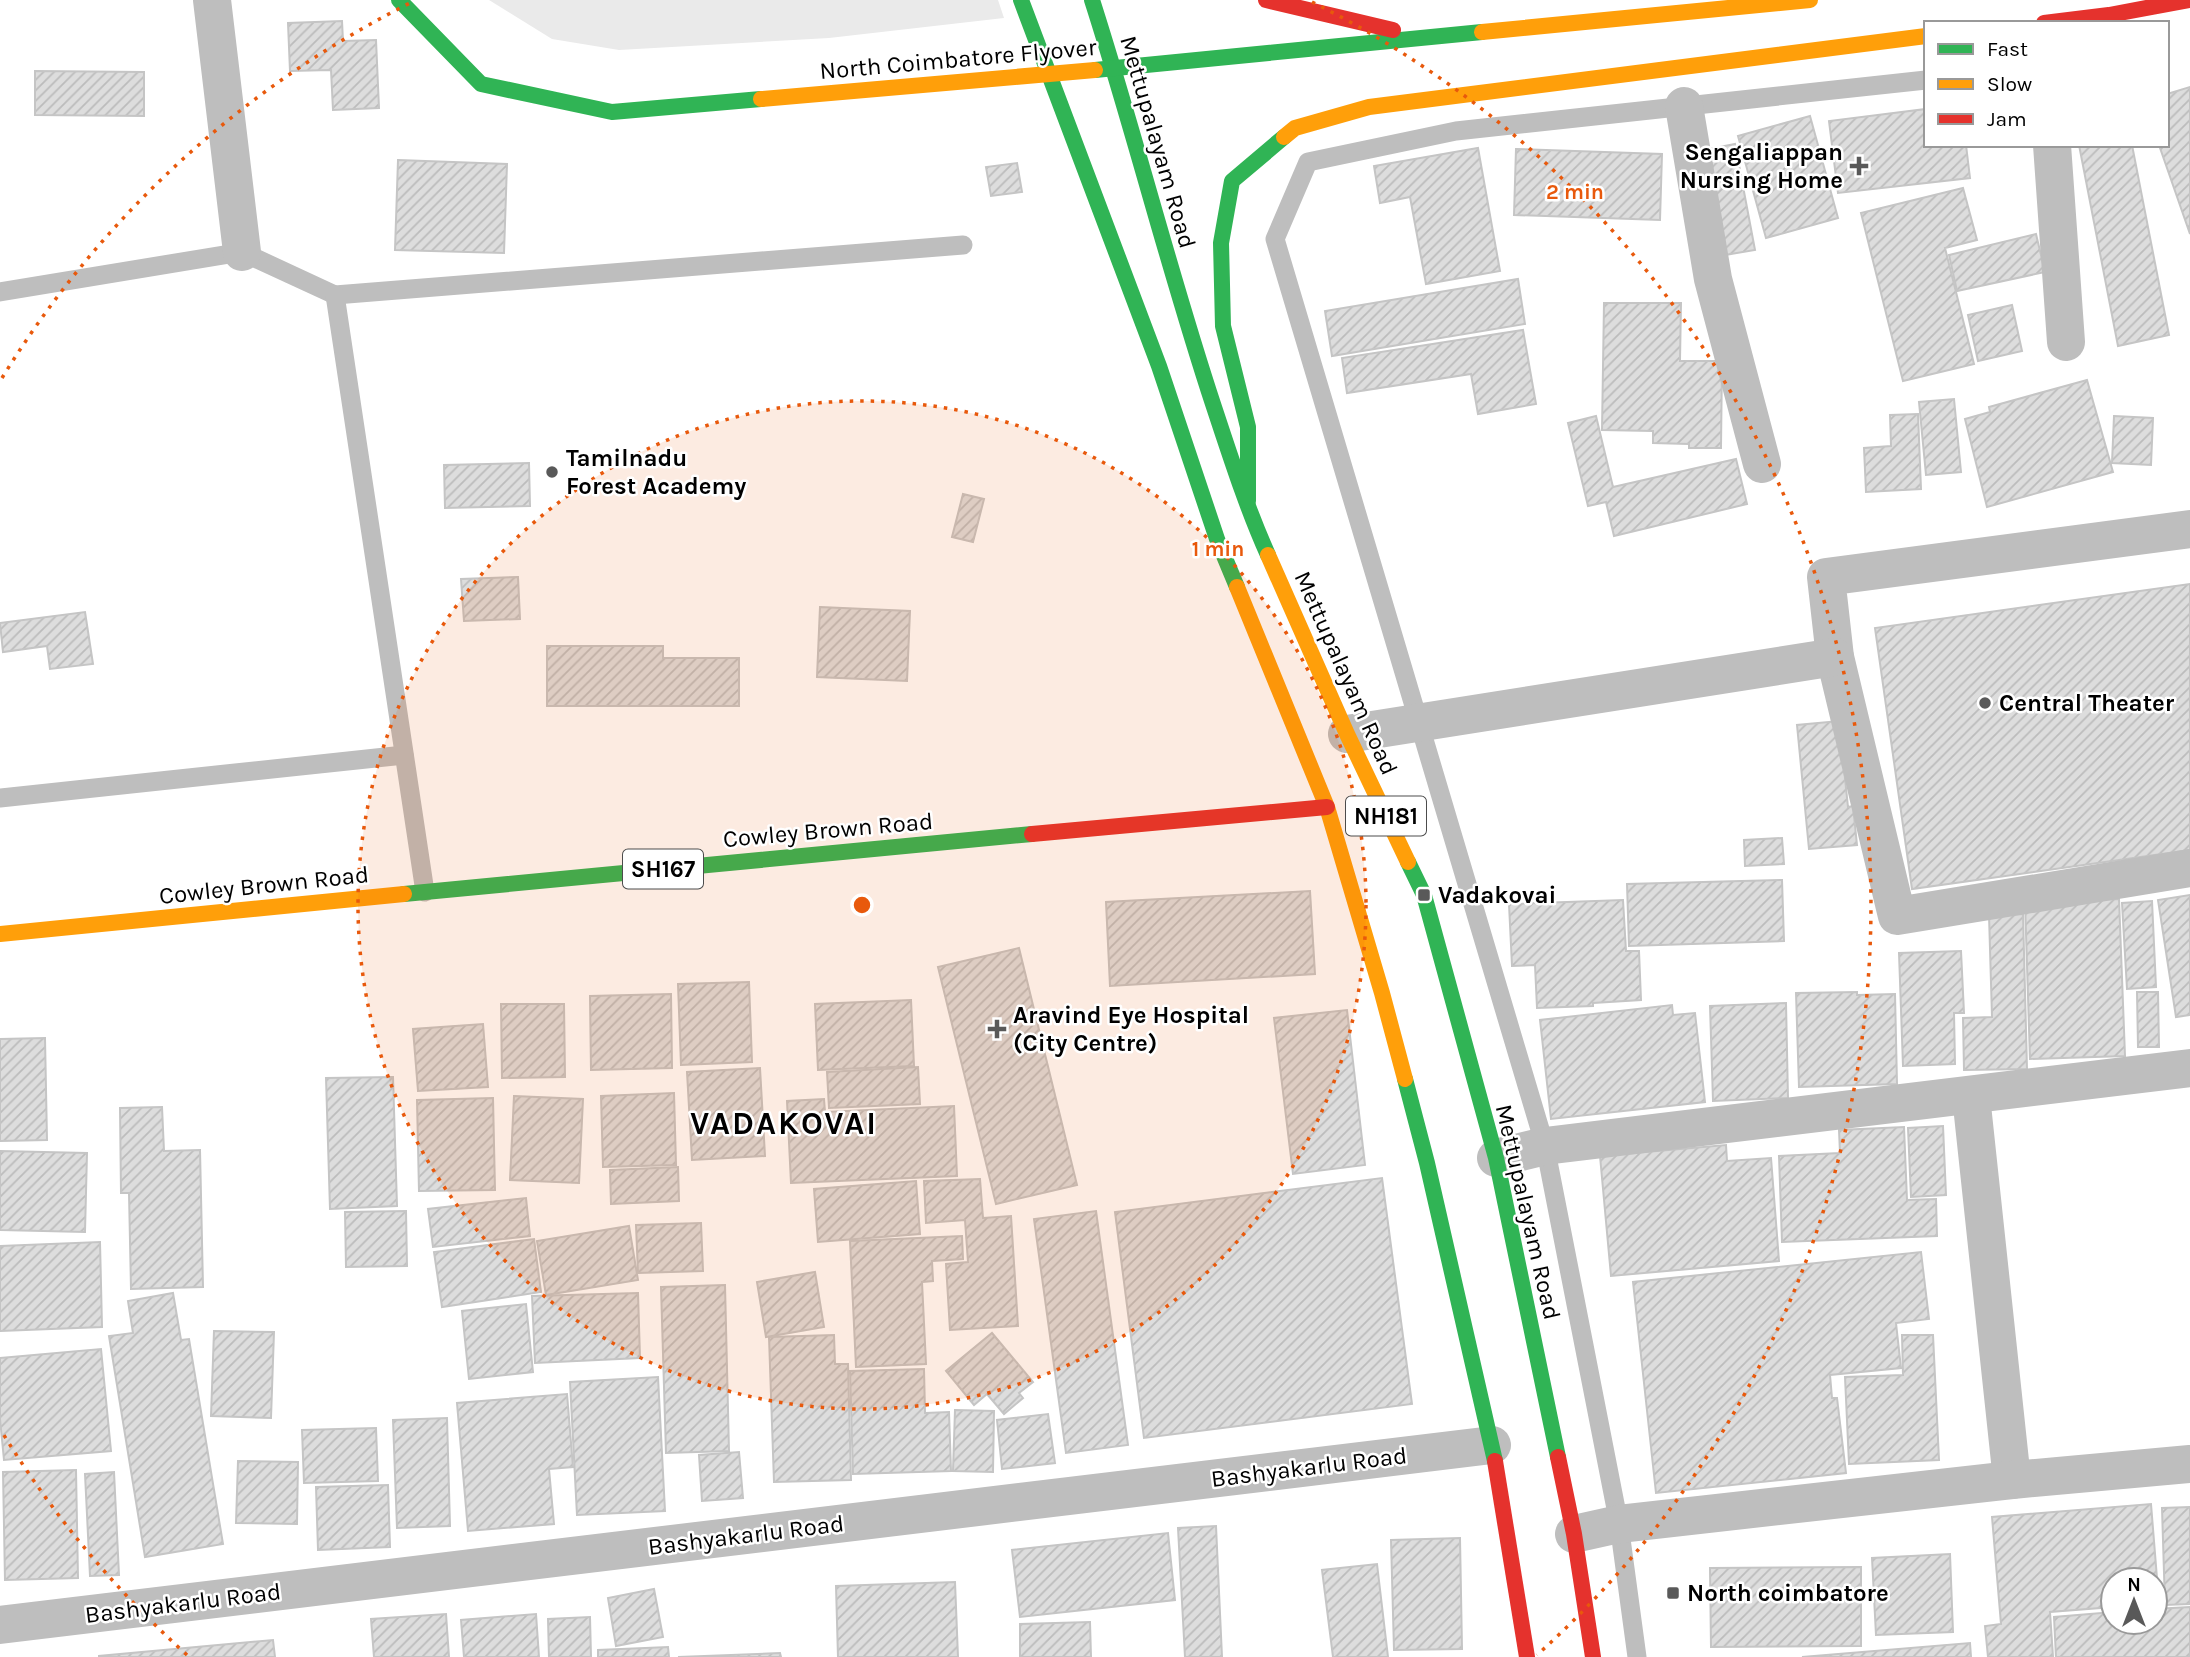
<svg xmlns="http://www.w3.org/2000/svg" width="2190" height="1657" viewBox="0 0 2190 1657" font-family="Karla,sans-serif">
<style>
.park{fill:#eaeaea}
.building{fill:url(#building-hatch);stroke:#c5c5c5;stroke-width:2}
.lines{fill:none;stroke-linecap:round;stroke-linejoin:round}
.lane{stroke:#bebebe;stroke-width:19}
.street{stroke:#bebebe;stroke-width:38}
.fast{stroke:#30b455;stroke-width:16}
.slow{stroke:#ff9f0a;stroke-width:16}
.jam{stroke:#e5322d;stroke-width:16}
.ring{fill:none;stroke:#e8590c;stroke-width:3.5;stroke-dasharray:3.5 7}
.poi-dot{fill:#595959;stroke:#fff;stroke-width:2.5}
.labels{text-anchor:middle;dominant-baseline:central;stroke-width:5;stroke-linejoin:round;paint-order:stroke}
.shield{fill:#fff;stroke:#4c4c4c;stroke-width:2}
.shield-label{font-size:23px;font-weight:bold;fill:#000}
.street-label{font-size:24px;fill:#000;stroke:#fff}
.poi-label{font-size:24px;font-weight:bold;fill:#000;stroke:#fff;text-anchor:start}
.district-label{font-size:32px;font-weight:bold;letter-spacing:2px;fill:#000;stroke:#fff}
.centre{fill:#e8590c;stroke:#fff;stroke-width:3.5}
.ring-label{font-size:21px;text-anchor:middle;font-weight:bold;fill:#e8590c;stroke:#fff;stroke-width:5;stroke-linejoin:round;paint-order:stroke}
</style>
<defs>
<pattern id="building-hatch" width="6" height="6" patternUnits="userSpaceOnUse" patternTransform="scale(1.75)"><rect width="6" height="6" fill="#ddd"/><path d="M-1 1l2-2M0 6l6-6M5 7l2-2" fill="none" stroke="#bcbcbc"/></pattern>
</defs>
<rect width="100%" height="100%" fill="#fff"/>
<polygon class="park" points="489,0 998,0 1004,18 829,38 619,50 552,39"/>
<g class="building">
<polygon points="342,21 343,41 376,40 379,108 333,110 331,70 290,71 288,23"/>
<polygon points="35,71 144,72 144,116 35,115"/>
<polygon points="2190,87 2190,234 2159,145 2167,145 2167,94"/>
<polygon points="1926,109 1926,145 1966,145 1970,178 1838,193 1829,121"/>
<polygon points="1810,116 1838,218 1766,238 1738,136"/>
<polygon points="1735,144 1755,250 1719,256 1699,151"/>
<polygon points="2079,145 2132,145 2169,335 2118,346"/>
<polygon points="1478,148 1500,271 1426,284 1410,197 1380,203 1374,166"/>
<polygon points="1516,149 1662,154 1660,220 1514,215"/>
<polygon points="398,160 507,164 504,253 395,250"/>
<polygon points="1017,163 1022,192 991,196 986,167"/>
<polygon points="1963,188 1977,240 1945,248 1974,364 1903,381 1861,213"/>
<polygon points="2036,234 2045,272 1957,291 1949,255"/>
<polygon points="1518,279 1525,324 1332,356 1325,311"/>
<polygon points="1604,303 1681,303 1680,361 1722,361 1721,448 1689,448 1689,444 1653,443 1653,431 1602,430"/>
<polygon points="2012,305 2022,351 1978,361 1968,315"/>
<polygon points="1523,330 1536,404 1478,414 1471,374 1347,393 1342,358"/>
<polygon points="2087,380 2113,472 1987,507 1965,419 1990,412 1989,407"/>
<polygon points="1954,399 1961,472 1926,475 1919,402"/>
<polygon points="1918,414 1921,489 1866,492 1864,448 1891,446 1890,415"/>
<polygon points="1596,416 1613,487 1736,459 1747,504 1614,536 1606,502 1588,506 1568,423"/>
<polygon points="2114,416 2153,418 2151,465 2112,463"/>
<polygon points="529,463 530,506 445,508 444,465"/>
<polygon points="963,494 984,499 973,542 952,537"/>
<polygon points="518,577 520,619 464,621 461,579"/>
<polygon points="2190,584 2190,850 1912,889 1875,628"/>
<polygon points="820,607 910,611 907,681 817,677"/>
<polygon points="85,612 93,664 50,669 47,646 3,652 0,623"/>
<polygon points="547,646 663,646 663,658 739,658 739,706 547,706"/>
<polygon points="1839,721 1848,807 1853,806 1857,845 1809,849 1797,725"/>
<polygon points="1782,838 1784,864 1745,866 1744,840"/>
<polygon points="1782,880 1784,941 1629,946 1627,884"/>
<polygon points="1310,891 1315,974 1110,986 1106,902"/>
<polygon points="2190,895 2190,1015 2176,1017 2158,900"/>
<polygon points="2119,899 2125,1056 2030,1059 2025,902"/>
<polygon points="1623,900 1626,951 1639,951 1641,1000 1593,1003 1593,1006 1537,1008 1535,965 1512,966 1509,904"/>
<polygon points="2152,901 2156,987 2127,989 2122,903"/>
<polygon points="2023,914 2027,1069 1964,1070 1963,1018 1992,1017 1989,915"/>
<polygon points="1019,948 1077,1185 996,1204 938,967"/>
<polygon points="1961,951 1964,1013 1954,1013 1955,1064 1903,1066 1899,953"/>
<polygon points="749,982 752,1062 681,1065 678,984"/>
<polygon points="1857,992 1857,995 1895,994 1897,1084 1799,1087 1796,993"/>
<polygon points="2137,992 2158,992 2159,1047 2138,1047"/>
<polygon points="671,994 672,1068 591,1070 590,996"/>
<polygon points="911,1000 914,1066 818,1070 815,1004"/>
<polygon points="1786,1003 1788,1098 1713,1101 1710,1006"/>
<polygon points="501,1004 564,1004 565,1077 502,1078"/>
<polygon points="1672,1005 1673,1015 1695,1013 1705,1102 1551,1119 1540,1020"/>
<polygon points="1347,1010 1365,1165 1293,1174 1274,1018"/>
<polygon points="483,1024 488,1087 418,1091 413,1029"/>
<polygon points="45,1038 47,1140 0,1141 0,1039"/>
<polygon points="918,1067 920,1104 829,1108 827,1072"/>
<polygon points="760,1068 765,1156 692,1160 687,1072"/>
<polygon points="393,1077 397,1206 330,1209 326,1078"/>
<polygon points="674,1093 676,1165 603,1167 601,1096"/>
<polygon points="514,1096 583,1099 579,1183 510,1180"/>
<polygon points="493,1098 495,1190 419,1191 417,1100"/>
<polygon points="824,1099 825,1112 954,1106 957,1176 791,1183 787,1101"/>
<polygon points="162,1107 164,1151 200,1150 203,1287 131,1289 129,1193 121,1193 120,1108"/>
<polygon points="1943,1126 1946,1195 1911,1197 1908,1128"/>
<polygon points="1904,1127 1907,1200 1936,1199 1937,1236 1782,1242 1779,1156 1840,1153 1839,1130"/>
<polygon points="1726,1145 1727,1161 1771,1158 1779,1261 1611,1276 1600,1156"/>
<polygon points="0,1151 87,1153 85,1232 0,1230"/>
<polygon points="678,1167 679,1201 611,1204 610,1170"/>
<polygon points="1382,1178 1412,1404 1144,1438 1115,1212"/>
<polygon points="980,1179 983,1218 1011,1216 1018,1326 950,1330 946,1264 968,1262 965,1220 926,1223 924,1181"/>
<polygon points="916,1181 920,1234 818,1242 814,1189"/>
<polygon points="526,1198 530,1236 433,1247 428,1209"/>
<polygon points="406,1211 407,1266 346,1267 345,1212"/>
<polygon points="1096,1211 1128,1445 1066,1453 1034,1219"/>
<polygon points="701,1223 703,1271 638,1273 636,1225"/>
<polygon points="629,1226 638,1280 546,1295 537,1241"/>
<polygon points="962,1236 963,1259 932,1261 933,1281 922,1282 926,1364 856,1367 850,1241"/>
<polygon points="534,1239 541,1292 442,1307 434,1252"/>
<polygon points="100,1242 102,1327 0,1331 0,1246"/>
<polygon points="1921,1252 1929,1319 1896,1323 1901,1368 1830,1375 1832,1398 1837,1398 1846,1473 1656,1493 1633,1282"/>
<polygon points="815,1272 824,1327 766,1337 757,1282"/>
<polygon points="725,1285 729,1451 666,1453 661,1287"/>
<polygon points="173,1293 181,1340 189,1339 223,1544 145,1557 109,1336 133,1333 128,1301"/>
<polygon points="638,1293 640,1358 535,1363 532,1296"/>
<polygon points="526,1304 533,1372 469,1379 462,1311"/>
<polygon points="214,1331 274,1332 271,1418 211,1416"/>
<polygon points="992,1333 1033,1382 1019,1393 1023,1398 1004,1414 987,1394 974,1405 946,1371"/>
<polygon points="834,1335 835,1364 848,1364 851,1480 774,1482 769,1337"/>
<polygon points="1902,1335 1933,1335 1939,1460 1849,1464 1845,1377 1903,1375"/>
<polygon points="101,1349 111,1451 4,1460 0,1419 0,1358"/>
<polygon points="924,1369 925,1413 949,1412 951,1471 853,1474 850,1371"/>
<polygon points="658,1377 665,1511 577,1515 570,1382"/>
<polygon points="567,1394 573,1467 549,1469 554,1524 468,1531 457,1403"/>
<polygon points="955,1410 994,1411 993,1472 953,1471"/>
<polygon points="1048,1414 1055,1463 1002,1469 997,1420"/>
<polygon points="447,1418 450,1526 397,1528 393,1420"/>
<polygon points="376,1428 378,1481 304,1483 302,1430"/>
<polygon points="739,1452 743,1498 702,1501 699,1455"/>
<polygon points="238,1461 298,1462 297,1524 236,1523"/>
<polygon points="76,1470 78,1578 5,1580 3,1472"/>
<polygon points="114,1472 119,1575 90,1576 85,1474"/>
<polygon points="388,1485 390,1547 318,1550 316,1487"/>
<polygon points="2151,1504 2159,1603 2155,1604 2155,1580 2113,1580 2113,1607 2050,1612 2053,1657 1988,1657 1985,1626 2001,1624 1992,1517"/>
<polygon points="2190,1507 2190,1604 2165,1605 2162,1508"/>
<polygon points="1216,1526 1222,1657 1185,1657 1178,1528"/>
<polygon points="1168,1533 1175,1600 1020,1617 1012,1550"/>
<polygon points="1460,1538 1462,1649 1394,1650 1391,1540"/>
<polygon points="1950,1554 1953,1632 1876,1635 1872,1558"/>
<polygon points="1377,1564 1388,1657 1333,1657 1322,1570"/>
<polygon points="1861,1567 1861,1646 1711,1647 1710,1568"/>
<polygon points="955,1582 958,1657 838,1657 836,1586"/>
<polygon points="654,1589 663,1637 616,1646 608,1598"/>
<polygon points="2190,1607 2190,1657 2056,1657 2054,1617 2113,1612 2113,1622 2155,1622 2155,1609"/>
<polygon points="446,1614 449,1657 374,1657 371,1619"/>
<polygon points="536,1614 539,1657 464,1657 461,1620"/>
<polygon points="590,1617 591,1657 549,1657 548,1619"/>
<polygon points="1090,1622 1091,1657 1020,1657 1020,1624"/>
<polygon points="273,1640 275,1657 99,1657 99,1656"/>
<polygon points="1970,1643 1971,1657 1802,1657"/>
<polygon points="668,1647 669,1657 598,1657 598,1650"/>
<polygon points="780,1653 781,1657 678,1657"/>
</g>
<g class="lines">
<g class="lane">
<polyline points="0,292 242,252 335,295 963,245"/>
<polyline points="335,295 425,892"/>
<polyline points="0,798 404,755"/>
<polyline points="1637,1657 1619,1524 1545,1146 1275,239 1308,162 1456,131 1926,80"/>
</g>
<g class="street">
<polyline points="212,0 242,252"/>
<polyline points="1684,106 1713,279 1762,464"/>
<polyline points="2052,145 2066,342"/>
<polyline points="2190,529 1826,577 1835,657 1897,916 2190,868"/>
<polyline points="1347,734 1835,657"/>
<polyline points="1971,1096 2012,1480"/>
<polyline points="1496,1158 1545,1146 2190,1068"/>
<polyline points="1574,1534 1619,1524 2012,1480 2190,1464"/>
<polyline points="0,1625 1492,1445"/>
</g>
<g class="fast">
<polyline points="399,0 481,84 612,112 761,99"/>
<polyline points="1021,0 1159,366 1217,539 1237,587"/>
<path d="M1092 0C1135 134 1169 271 1213 404 1230 455 1246 506 1268 555"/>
<polyline points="1095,70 1482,32"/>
<polyline points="1248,501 1248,427 1223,326 1221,243 1232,181 1284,137"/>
<polyline points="1408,862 1424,895 1496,1158 1558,1457"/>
<polyline points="404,894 1032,834"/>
<polyline points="1405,1079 1427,1163 1495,1461"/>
</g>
<g class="slow">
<polyline points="1482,32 1810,0"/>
<polyline points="761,99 1095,70"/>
<polyline points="1284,137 1295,128 1369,107 1926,36"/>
<polyline points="1268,555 1347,734 1408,862"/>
<polyline points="1237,587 1327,807 1382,993 1405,1079"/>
<polyline points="0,934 404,894"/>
</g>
<g class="jam">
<polyline points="1266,0 1393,30"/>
<polyline points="2044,23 2109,15 2189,0"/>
<polyline points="1032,834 1327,807"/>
<polyline points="1558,1457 1574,1534 1593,1657"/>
<polyline points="1495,1461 1527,1657"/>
</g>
</g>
<circle cx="862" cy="905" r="504" fill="#e8590c" fill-opacity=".12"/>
<g class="ring">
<circle cx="862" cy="905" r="504"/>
<path d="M187 1655A1009 1009 0 0 1 2 1432M2 378A1009 1009 0 0 1 412 2M1312 2A1009 1009 0 0 1 1537 1655"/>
</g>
<g class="poi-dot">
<path d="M1855.5 155.5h7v7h7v7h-7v7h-7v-7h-7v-7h7z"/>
<circle cx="552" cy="472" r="7"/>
<circle cx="1985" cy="703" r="7"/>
<rect x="1417" y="888" width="14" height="14" rx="3.5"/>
<path d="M993.5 1018.5h7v7h7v7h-7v7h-7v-7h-7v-7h7z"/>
<rect x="1666" y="1586" width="14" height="14" rx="3.5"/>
</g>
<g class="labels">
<g class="shield">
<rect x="1346" y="796.5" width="80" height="39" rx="5"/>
<rect x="623" y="849.5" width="80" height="39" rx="5"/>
</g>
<g class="shield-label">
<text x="1386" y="816">NH181</text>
<text x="663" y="869">SH167</text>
</g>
<g class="street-label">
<text transform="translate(958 59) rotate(-5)">North Coimbatore Flyover</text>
<text transform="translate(1158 142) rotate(74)">Mettupalayam Road</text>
<text transform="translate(1346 673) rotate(66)">Mettupalayam Road</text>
<text transform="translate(828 830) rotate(-5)">Cowley Brown Road</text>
<text transform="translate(264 885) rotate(-6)">Cowley Brown Road</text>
<text transform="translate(1528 1212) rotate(77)">Mettupalayam Road</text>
<text transform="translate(1309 1467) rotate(-7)">Bashyakarlu Road</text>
<text transform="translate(746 1535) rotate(-7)">Bashyakarlu Road</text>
<text transform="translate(183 1603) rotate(-7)">Bashyakarlu Road</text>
</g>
<g class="poi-label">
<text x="1843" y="152" text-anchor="end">Sengaliappan<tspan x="1843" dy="28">Nursing Home</tspan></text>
<text x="566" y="458">Tamilnadu<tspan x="566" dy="28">Forest Academy</tspan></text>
<text x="1999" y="703">Central Theater</text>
<text x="1438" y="895">Vadakovai</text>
<text x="1013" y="1015">Aravind Eye Hospital<tspan x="1013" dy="28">(City Centre)</tspan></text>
<text x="1687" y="1593">North coimbatore</text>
</g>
<g class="district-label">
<text x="784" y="1123">VADAKOVAI</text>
</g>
</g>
<circle cx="862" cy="905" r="10" class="centre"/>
<g class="ring-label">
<text x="1575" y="199">2 min</text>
<text x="1218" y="556">1 min</text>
</g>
<rect x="1924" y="21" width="245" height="126" fill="#ffffff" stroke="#999999" stroke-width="2"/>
<rect x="1938" y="44" width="35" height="10" fill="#30b455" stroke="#999999" stroke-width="2"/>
<text x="1987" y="56" font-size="21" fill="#000000">Fast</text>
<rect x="1938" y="79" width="35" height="10" fill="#ff9f0a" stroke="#999999" stroke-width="2"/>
<text x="1987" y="91" font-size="21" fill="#000000">Slow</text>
<rect x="1938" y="114" width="35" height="10" fill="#e5322d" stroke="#999999" stroke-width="2"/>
<text x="1987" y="126" font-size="21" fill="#000000">Jam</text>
<g transform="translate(2134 1601)"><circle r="33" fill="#ffffff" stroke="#999999" stroke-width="2"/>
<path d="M0-5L12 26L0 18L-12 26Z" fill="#595959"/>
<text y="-10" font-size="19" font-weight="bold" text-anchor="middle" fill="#000000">N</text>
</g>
</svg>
